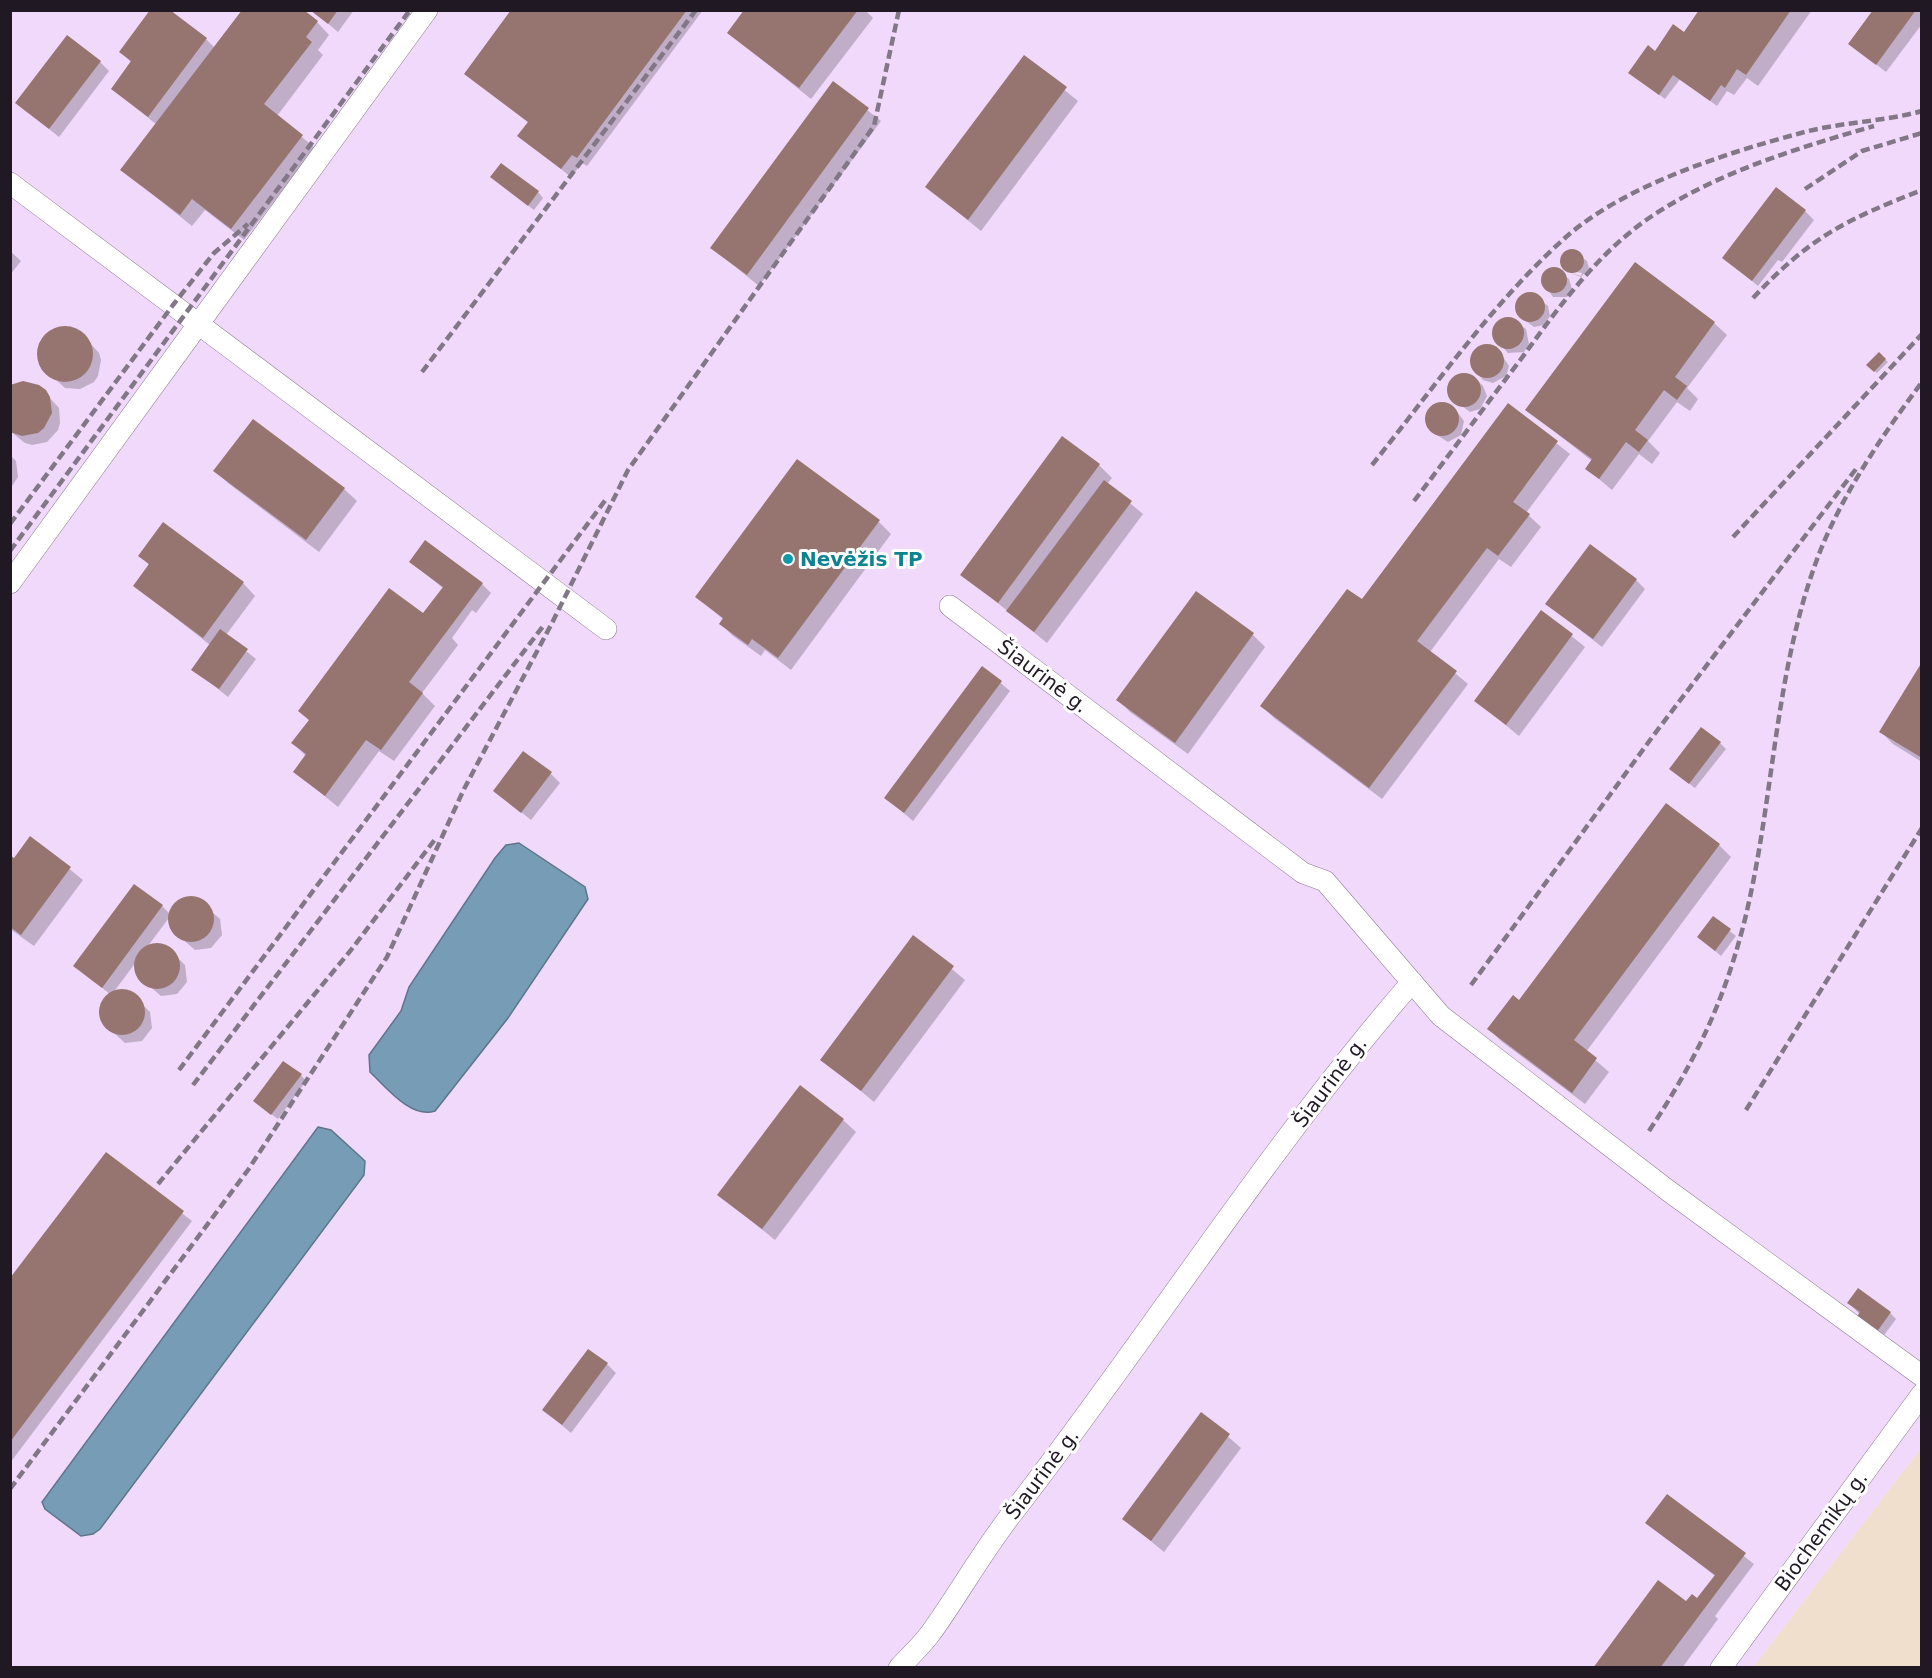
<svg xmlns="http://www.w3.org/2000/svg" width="1932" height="1678" viewBox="0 0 1932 1678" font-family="'DejaVu Sans',sans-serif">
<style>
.commercial{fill:#f1dfce}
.built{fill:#f0d9fb}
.water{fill:#779cb5;stroke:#5d7589;stroke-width:1.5}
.shadow{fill:#0003}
.building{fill:#967570}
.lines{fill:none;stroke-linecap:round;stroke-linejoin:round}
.minor-casing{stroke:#8d7c95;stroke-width:22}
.minor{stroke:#fff;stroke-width:21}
.rail{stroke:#827787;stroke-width:4.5;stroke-dasharray:9 4.5;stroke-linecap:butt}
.culture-dot{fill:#0f9aa8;stroke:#fff;stroke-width:2}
.labels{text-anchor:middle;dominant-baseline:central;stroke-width:6;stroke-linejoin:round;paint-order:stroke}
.culture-label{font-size:20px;font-weight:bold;fill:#0d838f;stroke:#fff;text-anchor:start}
.street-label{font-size:20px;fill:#201923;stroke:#fff}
</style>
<rect width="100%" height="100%" fill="#f5e6fc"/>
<polygon class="commercial" points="1921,1448 1921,1667 1753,1667"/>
<polygon class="built" points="11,11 1921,11 1921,1448 1753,1667 11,1668"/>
<g class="water">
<path d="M519 843 585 887 588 899 508 1018 435 1111C411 1119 386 1087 370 1072L369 1055 401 1011 409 987 495 858 506 845Z"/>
<polygon points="318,1127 331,1130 365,1161 364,1175 100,1529 93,1534 81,1536 45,1509 42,1502"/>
</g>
<g class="shadow">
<polygon points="312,10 354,10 338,32"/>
<polygon points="513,10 703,10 587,166 582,163 571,177 519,136 529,123 466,74"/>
<polygon points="746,10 865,10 873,18 811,99 729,33"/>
<polygon points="1701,10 1812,10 1758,86 1747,78 1734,95 1727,91 1717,106 1680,79 1665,99 1630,73 1684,34"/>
<polygon points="1875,10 1922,10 1922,24 1886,72 1850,44"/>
<polygon points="317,22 329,35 318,50 323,55 277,116 315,148 244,240 205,210 192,226 122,170 157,125 113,89 132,63 121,52 206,39 215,48"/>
<polygon points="1024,57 1078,101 981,231 927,187"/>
<polygon points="100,62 109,71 59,137 17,103"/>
<polygon points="833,83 881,121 759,286 712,248"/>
<polygon points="492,177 538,192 543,198 534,210"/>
<polygon points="1805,211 1814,220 1782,262 1778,260 1758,286 1724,258"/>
<polygon points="10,251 21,261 10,275"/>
<polygon points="1573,251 1587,261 1589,268 1581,277 1570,273 1581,276 1582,273 1567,270 1562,262 1565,254"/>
<polygon points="1635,264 1714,323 1727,335 1687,388 1698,399 1690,411 1677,402 1648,441 1660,453 1652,464 1639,454 1612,490 1587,469 1592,461 1527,410"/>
<polygon points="1554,268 1569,279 1572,289 1567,297 1553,297 1542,281 1545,272"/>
<polygon points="1532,294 1548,306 1550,316 1544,325 1534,327 1518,315 1516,305 1522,296"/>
<polygon points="1510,318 1526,329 1529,344 1524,352 1508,353 1495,339 1494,329 1500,321"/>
<polygon points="64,327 79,331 99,353 101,360 98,376 94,382 80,389 65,388 53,377 43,368 39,353 40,345 49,333"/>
<polygon points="1484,345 1499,351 1509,366 1506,376 1493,383 1483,380 1471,364 1475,350"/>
<polygon points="1879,354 1888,362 1877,373 1868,365"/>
<polygon points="1463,374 1477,380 1483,386 1487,396 1480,409 1470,412 1450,397 1449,387 1453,378"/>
<polygon points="48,396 59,408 60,423 58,430 47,442 32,445 25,443 10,431"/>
<polygon points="1437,404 1452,407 1458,413 1464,421 1461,435 1448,442 1432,432 1426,418 1429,409"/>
<polygon points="1508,405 1570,454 1526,513 1541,527 1511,567 1499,559 1430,652 1468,684 1382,799 1274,718 1262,706 1362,602"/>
<polygon points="253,421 344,489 357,501 319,552 228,483 215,471"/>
<polygon points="1063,438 1099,465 1112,478 1107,484 1143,514 1047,643 962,574"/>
<polygon points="10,455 16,461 18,477 10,489"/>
<polygon points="879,522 891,534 791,670 765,650 761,656 733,636 721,624 724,620 697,597"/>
<polygon points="140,555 243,583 255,596 226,635 256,659 228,697 193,669 210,645 135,586 150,566"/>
<polygon points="411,562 482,584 491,593 476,613 472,610 452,638 458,645 422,693 435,706 394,761 379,751 338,807 295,772 306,756 293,743 310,721 300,711 428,619 444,589"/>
<polygon points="1636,580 1645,589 1602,647 1547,604"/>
<polygon points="1196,593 1253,635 1265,647 1188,754 1130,712 1118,700"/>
<polygon points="1542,612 1585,647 1519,736 1476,701"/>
<polygon points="1922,665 1922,762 1893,744 1881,732"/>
<polygon points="983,668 1010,691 913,821 886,798"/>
<polygon points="1720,743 1726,749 1695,788 1677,774"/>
<polygon points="551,774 560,783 531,820 495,791"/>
<polygon points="31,838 83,880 34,946 10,929 10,857 14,860"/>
<polygon points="1719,845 1731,857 1586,1052 1609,1072 1585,1104 1501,1041 1489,1029 1520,1002"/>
<polygon points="197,899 220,919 222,935 211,948 195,950 172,930 171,915 148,946 163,945 176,956 185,965 187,982 177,994 161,996 138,976 136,962 113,993 128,992 141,1003 150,1012 152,1028 142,1041 125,1043 103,1023 101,1006 111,995 75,966 162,906 170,914 181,900"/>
<polygon points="1713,918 1736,936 1721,956 1699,937"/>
<polygon points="913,937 965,980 874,1102 822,1059"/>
<polygon points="301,1075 306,1081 278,1119 261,1107"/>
<polygon points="843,1120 856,1132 775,1240 719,1195"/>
<polygon points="106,1154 192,1221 10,1463 10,1281"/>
<polygon points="1849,1303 1890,1313 1896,1319 1882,1338"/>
<polygon points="607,1364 616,1373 571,1433 544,1410"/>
<polygon points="1202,1414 1241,1448 1164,1552 1124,1519"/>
<polygon points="1667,1496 1754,1564 1715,1616 1718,1619 1682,1668 1595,1668 1687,1603 1697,1600 1715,1576 1647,1523"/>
</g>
<g class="building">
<polygon points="150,10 170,10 207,38 148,117 111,89 131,61 119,52"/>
<polygon points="242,10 304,10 318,21 306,37 312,42 264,104 303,135 231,229 192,199 180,215 120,170"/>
<polygon points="310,10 338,10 328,24"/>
<polygon points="511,10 687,10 577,158 572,155 561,169 517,136 528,122 464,74"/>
<polygon points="744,10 858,10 799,88 727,33"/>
<polygon points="1699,10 1791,10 1746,75 1737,69 1725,88 1721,85 1710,101 1673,75 1659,95 1628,73 1648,45 1655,51 1673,24 1684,32"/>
<polygon points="1873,10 1916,10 1876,65 1848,44"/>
<polygon points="67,35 101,61 49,129 15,103"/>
<polygon points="1024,55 1067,87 968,220 925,187"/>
<polygon points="833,81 869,108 747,275 710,248"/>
<polygon points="501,163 539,191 528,206 490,177"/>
<polygon points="1776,187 1806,210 1752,281 1722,258"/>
<circle cx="1572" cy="261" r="12"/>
<polygon points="1635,262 1715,322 1675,377 1687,386 1677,400 1664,390 1635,430 1648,440 1639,452 1626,442 1599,479 1585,469 1592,459 1525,410"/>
<circle cx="1554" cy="280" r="13"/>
<circle cx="1530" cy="307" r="15"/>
<circle cx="1508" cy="333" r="16"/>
<circle cx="65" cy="354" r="28"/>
<circle cx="1487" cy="361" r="17"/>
<polygon points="1879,352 1886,359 1874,372 1866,365"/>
<circle cx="1464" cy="390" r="17"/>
<polygon points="23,381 39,385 46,390 50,397 52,413 44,428 38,433 22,436 10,432 10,385"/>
<circle cx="1442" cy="419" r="17"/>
<polygon points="1508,403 1558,441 1513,502 1530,514 1498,556 1487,548 1417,641 1457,671 1369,788 1260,706 1347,589 1362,599"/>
<polygon points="253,419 345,488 306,540 213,471"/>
<polygon points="1062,436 1100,464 998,603 960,575"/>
<polygon points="797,459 880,520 778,658 752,639 748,645 719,624 723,618 695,597"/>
<polygon points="1104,480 1132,501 1034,632 1006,611"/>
<polygon points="163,522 244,582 203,638 133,586 149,564 138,556"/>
<polygon points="425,540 483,583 409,682 423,693 381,750 366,740 325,796 293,772 306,754 291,743 309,720 298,711 389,588 423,613 443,587 409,562"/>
<polygon points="1590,544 1637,579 1593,639 1545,604"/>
<polygon points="1196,591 1254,633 1175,743 1116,700"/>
<polygon points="1541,610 1573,634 1506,725 1474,701"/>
<polygon points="220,629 248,649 219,689 191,670"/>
<polygon points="1922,662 1922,758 1879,732"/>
<polygon points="982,666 1002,681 904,813 884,798"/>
<polygon points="1701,727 1721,742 1689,784 1669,769"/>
<polygon points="523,751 552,772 521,813 493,791"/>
<polygon points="1666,803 1720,844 1574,1040 1597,1058 1572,1093 1487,1029 1513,995 1519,1000"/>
<polygon points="30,836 71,867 21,935 10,927 10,855 14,858"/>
<polygon points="134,884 163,905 102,988 73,966"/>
<circle cx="191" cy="919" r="23"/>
<polygon points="1713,916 1731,929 1715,951 1697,937"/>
<polygon points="913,935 954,966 861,1091 820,1060"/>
<circle cx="157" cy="966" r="23"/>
<circle cx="122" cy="1012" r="23"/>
<polygon points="283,1061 302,1074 271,1115 253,1101"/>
<polygon points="800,1085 844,1119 762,1229 717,1195"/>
<polygon points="106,1152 184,1211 10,1442 10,1278"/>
<polygon points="1858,1288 1891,1312 1876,1333 1856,1318 1860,1312 1847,1303"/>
<polygon points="588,1349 608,1363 562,1425 542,1410"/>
<polygon points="1201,1412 1230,1434 1151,1541 1122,1519"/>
<polygon points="1667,1494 1746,1553 1660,1668 1593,1668 1658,1580 1686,1601 1692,1594 1697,1598 1715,1575 1645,1523"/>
</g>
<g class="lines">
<g class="minor-casing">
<g id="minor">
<polyline points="10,183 606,629"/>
<polyline points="10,583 427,10"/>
<polyline points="950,606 1303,873 1325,881 1441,1016 1666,1189 1922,1376"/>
<path d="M899 1668C909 1657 921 1646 930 1634 959 1594 983 1550 1014 1511 1149 1337 1267 1149 1412 982"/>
<polyline points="1721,1668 1922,1394"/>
</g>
</g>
<use href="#minor" class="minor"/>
<g class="rail">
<polyline points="1805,189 1862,151 1922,133"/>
<path d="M1753 298C1809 238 1845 220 1922 190"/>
<polyline points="422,372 696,10"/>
<path d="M1372 465C1433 389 1493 302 1566 237 1625 185 1726 153 1801 133 1840 122 1882 122 1922 111"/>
<path d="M1414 501C1450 454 1485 406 1521 359 1559 307 1597 253 1652 216 1718 172 1798 148 1874 126"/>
<polyline points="10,524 173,305 214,253 248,224"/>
<polyline points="1733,537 1922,334"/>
<polyline points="10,551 410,10"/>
<polyline points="1471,985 1653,736 1856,469"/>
<polyline points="179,1070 607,498"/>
<polyline points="193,1085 544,625"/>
<polyline points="1746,1110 1922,828"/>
<path d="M1649 1131C1694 1063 1722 1007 1743 927 1775 802 1773 670 1821 549 1845 490 1884 433 1922 382"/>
<polyline points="158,1184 351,950 436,838"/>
<polyline points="10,1489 248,1170 387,957 464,789 552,623 628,470 874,126 899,10"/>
</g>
</g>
<circle class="culture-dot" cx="788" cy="559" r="6"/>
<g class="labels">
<g class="culture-label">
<text x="800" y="559">Nevėžis TP</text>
</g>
<g class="street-label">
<text transform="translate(1043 676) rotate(37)">Šiaurinė g.</text>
<text transform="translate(1330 1082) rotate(-53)">Šiaurinė g.</text>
<text transform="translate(1042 1474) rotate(-53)">Šiaurinė g.</text>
<text transform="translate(1821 1531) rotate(-54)">Biochemikų g.</text>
</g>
</g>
<rect width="1932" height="1678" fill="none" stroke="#201923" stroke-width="24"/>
</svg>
